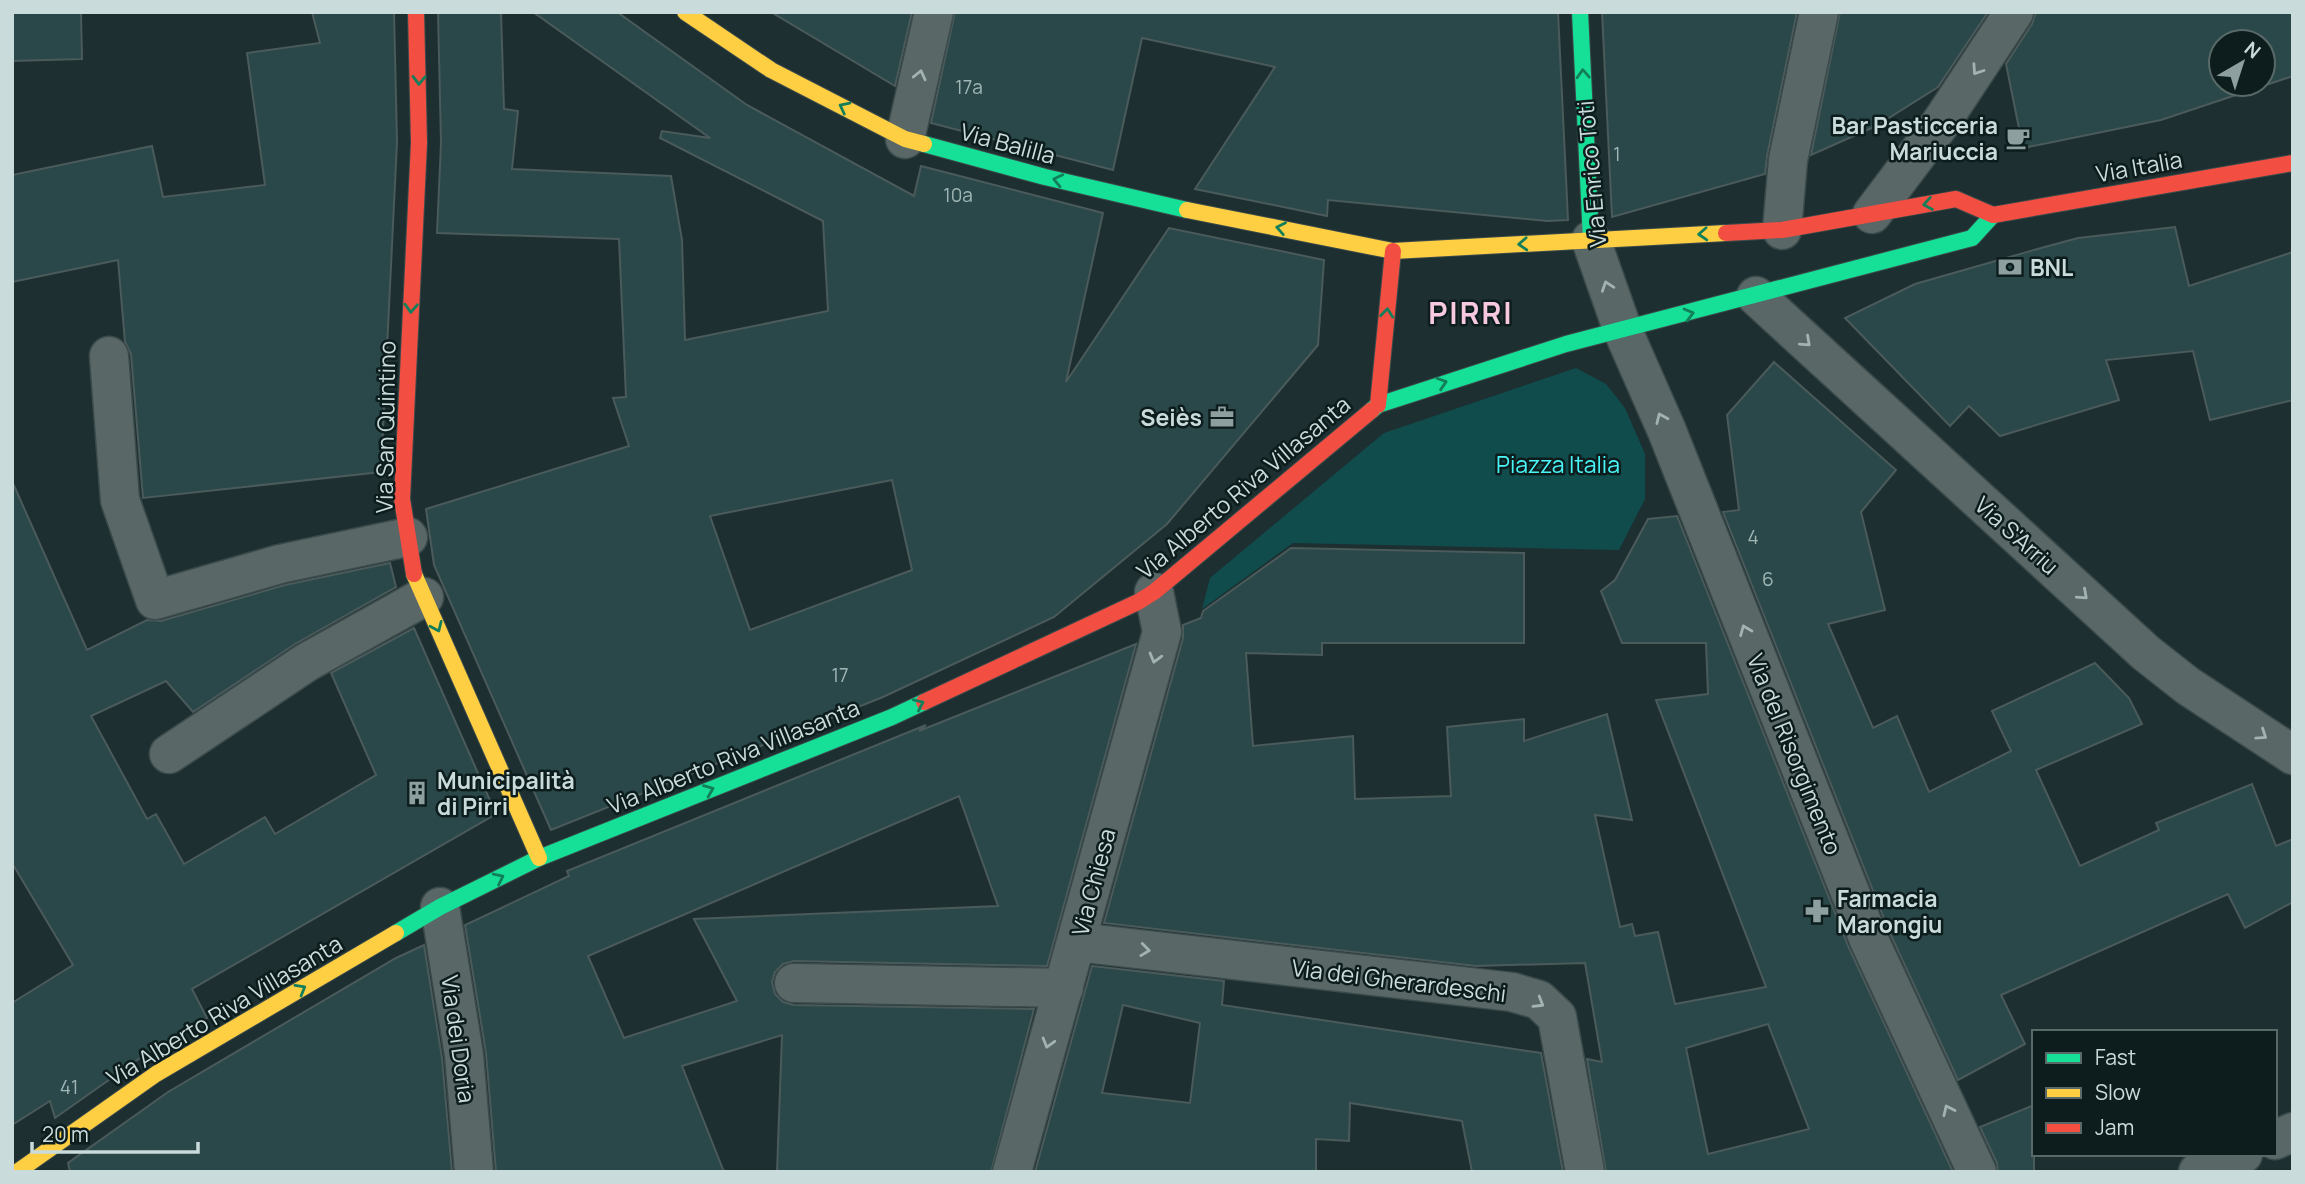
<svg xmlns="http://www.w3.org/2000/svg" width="2305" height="1184" viewBox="0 0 2305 1184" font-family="Manrope,sans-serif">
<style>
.green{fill:#114c4d}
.building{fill:#2a4849;stroke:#4b5a5a;stroke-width:2;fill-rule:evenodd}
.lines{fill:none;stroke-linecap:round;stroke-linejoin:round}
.street-casing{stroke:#3b4a4a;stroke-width:41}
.fast-casing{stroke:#3b4a4a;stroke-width:18}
.slow-casing{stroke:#3b4a4a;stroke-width:18}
.jam-casing{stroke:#3b4a4a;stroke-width:18}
.street{stroke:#596767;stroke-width:38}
.fast{stroke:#16e098;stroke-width:16}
.slow{stroke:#ffcf43;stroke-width:16}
.jam{stroke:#f24e42;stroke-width:16}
.oneway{stroke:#a2b3b2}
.oneway2{stroke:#127e5a}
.labels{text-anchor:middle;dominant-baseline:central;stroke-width:5;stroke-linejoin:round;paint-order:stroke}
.number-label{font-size:19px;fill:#a1b7b6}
.poi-label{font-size:23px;font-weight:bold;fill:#c9dcdb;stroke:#0d1c1c;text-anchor:start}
.street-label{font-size:23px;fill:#c9dcdb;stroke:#0d1c1c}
.park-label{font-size:23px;fill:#49f5f7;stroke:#0d1c1c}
.district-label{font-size:30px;font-weight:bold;letter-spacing:2px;fill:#f7c9e1;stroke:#0d1c1c}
</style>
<rect width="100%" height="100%" fill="#1d2f30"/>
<polygon class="green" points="1576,368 1606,384 1625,408 1645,454 1645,499 1619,550 1293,543 1202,609 1210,578 1384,433"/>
<g class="building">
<polygon points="12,12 81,12 82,59 12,61"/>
<polygon points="312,12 394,12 397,142 381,472 143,498 131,354 125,342 118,260 12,282 12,175 152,146 163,197 265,185 247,53 320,43"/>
<path d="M438 12H501L504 109 518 111 512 169 671 176 682 240 685 340 828 311 823 221 660 138 662 131 710 138 533 12H617L747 105 914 196 921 166 1103 213 1066 382 1169 228 1324 260 1318 345 1167 524 1054 617 883 697 551 830 434 565 426 509 629 446 613 398 626 397 619 239 437 233 441 143ZM892 480 912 570 750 630 710 516Z"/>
<polygon points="771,12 912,12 895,86"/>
<polygon points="955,12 1558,12 1568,220 1547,221 1328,200 1327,216 1195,189 1275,67 1142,38 1113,170 931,123"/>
<polygon points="1602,12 1797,12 1767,156 1765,174 1612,217"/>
<polygon points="1840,12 1988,12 1938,87 1876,126 1811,155"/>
<path d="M2036 12H2293V76L2161 120 2023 148 2006 64 2032 24ZM2221 42H2263V84H2221Z"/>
<polygon points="2175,227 2189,286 2293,252 2293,400 2210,420 2193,351 2106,360 2119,400 2000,436 1969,406 1950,426 1845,318 1915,284 2041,248 2078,238"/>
<polygon points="1774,362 1896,470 1861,512 1885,610 1828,624 1873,728 1897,716 1929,792 2011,751 1992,711 2095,663 2129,698 2142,724 2036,770 2080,866 2159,830 2156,823 2252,784 2276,846 2293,839 2293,902 2245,928 2228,894 2001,995 2025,1044 1958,1080 1889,931 1723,512 1739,510 1727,415"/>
<polygon points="12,481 87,650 147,620 161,621 285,585 390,563 396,587 295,644 193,712 166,681 91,716 147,819 156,814 184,864 265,817 275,834 376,775 331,673 414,628 496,814 192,989 207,1018 143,1056 55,1118 50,1101 12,1125 12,1003 73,965 12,863"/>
<path d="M1677 516 1849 948 1953 1172H1606L1587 1059 1602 1062 1585 963 1476 966 1104 923 1183 638V625L1201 618 1203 611 1291 548 1524 553V643H1322V655L1246 653 1253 746 1353 736 1355 799 1451 796 1447 727 1524 719V741L1607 714 1632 820 1595 815 1620 927 1632 924 1635 936 1658 932 1675 1004 1766 987 1656 700 1708 694 1706 643H1622L1601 591 1615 580 1648 519ZM1768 1024 1809 1129 1708 1154 1686 1048Z"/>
<path d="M1136 644 1047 966 794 961 783 964 775 972 772 982 775 994 783 1002 794 1005 1034 1009 991 1172H777L782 1035 682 1066 724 1172H496L486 1053 465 925 569 876 567 871 926 725 919 731ZM959 796 998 906 694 919 737 1001 624 1038 588 956Z"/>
<polygon points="424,945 442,1058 452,1172 70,1172 68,1163 168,1092 396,958"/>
<path d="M1092 966 1224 981 1222 1005 1541 1053 1563 1172H1472L1462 1121 1350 1103 1349 1141 1316 1139V1172H1035ZM1123 1005 1200 1023 1190 1103 1102 1093Z"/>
<polygon points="2034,1105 2034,1172 1998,1172 1997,1163 1980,1127"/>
</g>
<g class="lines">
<g class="street-casing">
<g id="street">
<polyline points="905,139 934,12"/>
<polyline points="1872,214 1940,124 2014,12"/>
<polyline points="1782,230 1788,160 1819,12"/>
<polyline points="1591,240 1623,331 1667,431 1869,940 1977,1172"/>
<polyline points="1756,296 2146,653 2188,686 2293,755"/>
<polyline points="109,356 120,500 155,600 280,564 408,537"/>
<polyline points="169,754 307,662 424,597"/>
<polyline points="440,907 464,1055 474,1172"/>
<polyline points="1077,942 1512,992 1539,1000 1557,1017 1585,1172"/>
<polyline points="794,983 1064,988"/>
<polyline points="2275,1140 2293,1132"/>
<polyline points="1012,1172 1162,632 1154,592"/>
<polyline points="2198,1172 2243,1154"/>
</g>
</g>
<g class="fast-casing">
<g id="fast">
<polyline points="1580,12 1591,240"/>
<polyline points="924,144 1045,177 1187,210"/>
<polyline points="1372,410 1378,405 1566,344 1972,238 1993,215"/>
<polyline points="396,933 440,907 539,858 892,717 924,702"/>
</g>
</g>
<g class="slow-casing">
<g id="slow">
<polyline points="685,12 771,70 905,139 924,144"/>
<polyline points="1187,210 1393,251 1726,233"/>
<polyline points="414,574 539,858"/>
<polyline points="17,1172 156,1074 396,933"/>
</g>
</g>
<g class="jam-casing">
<g id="jam">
<polyline points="1993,215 2293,163"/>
<polyline points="1726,233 1782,230 1956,199 1993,215"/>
<polyline points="1378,405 1393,251"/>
<polyline points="414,574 402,499 419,143 416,12"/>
<polyline points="924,702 1138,602 1154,592 1372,410"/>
</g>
</g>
<use href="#street" class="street"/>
<use href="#fast" class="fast"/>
<use href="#slow" class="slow"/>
<use href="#jam" class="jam"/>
</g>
<defs><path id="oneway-chevron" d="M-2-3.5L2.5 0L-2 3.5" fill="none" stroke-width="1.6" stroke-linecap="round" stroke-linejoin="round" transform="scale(1.75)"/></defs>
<g class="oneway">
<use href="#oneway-chevron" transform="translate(1977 70) rotate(124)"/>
<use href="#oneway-chevron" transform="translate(920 75) rotate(-77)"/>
<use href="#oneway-chevron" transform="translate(1607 286) rotate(-109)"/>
<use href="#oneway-chevron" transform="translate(1806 342) rotate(42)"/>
<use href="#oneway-chevron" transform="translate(1661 418) rotate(-114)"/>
<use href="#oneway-chevron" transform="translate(2083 595) rotate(42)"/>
<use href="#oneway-chevron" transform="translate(1745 630) rotate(-112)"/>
<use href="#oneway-chevron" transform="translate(1155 658) rotate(105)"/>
<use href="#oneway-chevron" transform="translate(2262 735) rotate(34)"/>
<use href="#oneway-chevron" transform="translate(1145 950) rotate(7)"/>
<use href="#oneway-chevron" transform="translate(1539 1003) rotate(31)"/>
<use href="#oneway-chevron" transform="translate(1048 1043) rotate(106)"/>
<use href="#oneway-chevron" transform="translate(1948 1110) rotate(-115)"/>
</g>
<g class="oneway2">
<use href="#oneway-chevron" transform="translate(1583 74) rotate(-93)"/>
<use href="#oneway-chevron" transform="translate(419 80) rotate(91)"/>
<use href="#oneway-chevron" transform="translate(844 107) rotate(-153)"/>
<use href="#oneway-chevron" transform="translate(1058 180) rotate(-167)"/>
<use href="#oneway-chevron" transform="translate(1928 204) rotate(170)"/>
<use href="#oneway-chevron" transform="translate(1281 228) rotate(-169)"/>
<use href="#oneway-chevron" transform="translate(1703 234) rotate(177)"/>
<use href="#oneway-chevron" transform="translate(1523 244) rotate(177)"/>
<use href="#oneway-chevron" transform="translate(411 308) rotate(93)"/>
<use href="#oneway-chevron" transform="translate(1387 313) rotate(-84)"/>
<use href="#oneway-chevron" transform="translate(1689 314) rotate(-15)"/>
<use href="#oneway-chevron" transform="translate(1442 383) rotate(-18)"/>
<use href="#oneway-chevron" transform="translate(437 627) rotate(66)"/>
<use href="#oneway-chevron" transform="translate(919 704) rotate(-25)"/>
<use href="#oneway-chevron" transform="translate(709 790) rotate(-22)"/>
<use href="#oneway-chevron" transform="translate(499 878) rotate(-26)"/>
<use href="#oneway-chevron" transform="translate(301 989) rotate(-30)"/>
</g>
<defs>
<g id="cafe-bare" transform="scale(1.89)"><path d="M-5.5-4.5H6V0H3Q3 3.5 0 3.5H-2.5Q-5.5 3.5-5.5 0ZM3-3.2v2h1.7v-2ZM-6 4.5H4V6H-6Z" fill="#8d9f9f" stroke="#0d1c1c" stroke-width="2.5" paint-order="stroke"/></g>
<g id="bank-bare" transform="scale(1.89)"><path d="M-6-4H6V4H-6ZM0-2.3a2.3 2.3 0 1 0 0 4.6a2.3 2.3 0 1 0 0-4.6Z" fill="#8d9f9f" stroke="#0d1c1c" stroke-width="2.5" paint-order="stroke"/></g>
<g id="office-bare" transform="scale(1.89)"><path d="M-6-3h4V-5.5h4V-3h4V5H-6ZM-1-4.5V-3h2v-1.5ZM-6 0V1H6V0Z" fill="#8d9f9f" stroke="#0d1c1c" stroke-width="2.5" paint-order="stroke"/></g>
<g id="building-bare" transform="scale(1.89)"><path d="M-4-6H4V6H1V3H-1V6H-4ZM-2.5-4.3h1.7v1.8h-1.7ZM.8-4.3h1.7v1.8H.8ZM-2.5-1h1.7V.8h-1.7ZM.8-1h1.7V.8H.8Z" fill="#8d9f9f" stroke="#0d1c1c" stroke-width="2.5" paint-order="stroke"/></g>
<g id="pharmacy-bare" transform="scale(1.89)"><path d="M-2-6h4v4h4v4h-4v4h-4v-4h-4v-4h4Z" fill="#8d9f9f" stroke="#0d1c1c" stroke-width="2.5" paint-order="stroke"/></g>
</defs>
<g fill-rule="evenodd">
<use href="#cafe-bare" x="2018" y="138"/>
<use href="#bank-bare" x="2010" y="267"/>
<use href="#office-bare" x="1222" y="417"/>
<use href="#building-bare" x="417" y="793"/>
<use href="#pharmacy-bare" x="1817" y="911"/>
</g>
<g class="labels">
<g class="number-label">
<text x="969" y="87">17a</text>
<text x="1617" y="154">1</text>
<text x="958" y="195">10a</text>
<text x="1753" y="537">4</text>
<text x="1768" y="579">6</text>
<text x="840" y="675">17</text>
<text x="69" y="1087">41</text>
</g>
<g class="poi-label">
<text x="1998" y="125" text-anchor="end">Bar Pasticceria<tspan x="1998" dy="26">Mariuccia</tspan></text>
<text x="2030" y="267">BNL</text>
<text x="1202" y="417" text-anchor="end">Seiès</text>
<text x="437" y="780">Municipalità<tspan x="437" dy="26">di Pirri</tspan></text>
<text x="1837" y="898">Farmacia<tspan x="1837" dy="26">Marongiu</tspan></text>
</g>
<g class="street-label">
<text transform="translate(1008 143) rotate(15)">Via Balilla</text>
<text transform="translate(2139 166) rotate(-10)">Via Italia</text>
<text transform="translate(1591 174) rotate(-95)">Via Enrico Toti</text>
<text transform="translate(385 427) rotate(-89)">Via San Quintino</text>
<text transform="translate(1243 487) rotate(-40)">Via Alberto Riva Villasanta</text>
<text transform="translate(2017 535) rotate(42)">Via S'Arriu</text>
<text transform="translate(1795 754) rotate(68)">Via del Risorgimento</text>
<text transform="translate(733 756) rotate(-22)">Via Alberto Riva Villasanta</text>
<text transform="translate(1093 882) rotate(-75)">Via Chiesa</text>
<text transform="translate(1399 980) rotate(7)">Via dei Gherardeschi</text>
<text transform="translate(224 1010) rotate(-31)">Via Alberto Riva Villasanta</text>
<text transform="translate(459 1039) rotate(82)">Via dei Doria</text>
</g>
<g class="park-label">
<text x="1558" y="464">Piazza Italia</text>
</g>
<g class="district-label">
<text x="1471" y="312">PIRRI</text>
</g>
</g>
<rect width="2305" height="1184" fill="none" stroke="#c9dcdb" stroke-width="28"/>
<rect x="2032" y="1030" width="245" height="126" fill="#0d1c1c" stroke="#586968" stroke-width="2"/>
<rect x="2046" y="1053" width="35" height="10" fill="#16e098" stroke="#586968" stroke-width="2"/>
<text x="2095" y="1065" font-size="21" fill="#c9dcdb">Fast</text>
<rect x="2046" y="1088" width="35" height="10" fill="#ffcf43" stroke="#586968" stroke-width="2"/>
<text x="2095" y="1100" font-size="21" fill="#c9dcdb">Slow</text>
<rect x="2046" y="1123" width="35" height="10" fill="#f24e42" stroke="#586968" stroke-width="2"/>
<text x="2095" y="1135" font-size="21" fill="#c9dcdb">Jam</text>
<g transform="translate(2242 63) rotate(39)"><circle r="33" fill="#0d1c1c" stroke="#586968" stroke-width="2"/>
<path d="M0-5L12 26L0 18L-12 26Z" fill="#8d9f9f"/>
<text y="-10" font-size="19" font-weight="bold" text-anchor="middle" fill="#c9dcdb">N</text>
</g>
<path d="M32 1142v10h166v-10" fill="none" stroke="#c9dcdb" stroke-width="3.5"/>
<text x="42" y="1142" font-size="21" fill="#c9dcdb" stroke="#0d1c1c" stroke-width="5" paint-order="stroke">20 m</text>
</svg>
